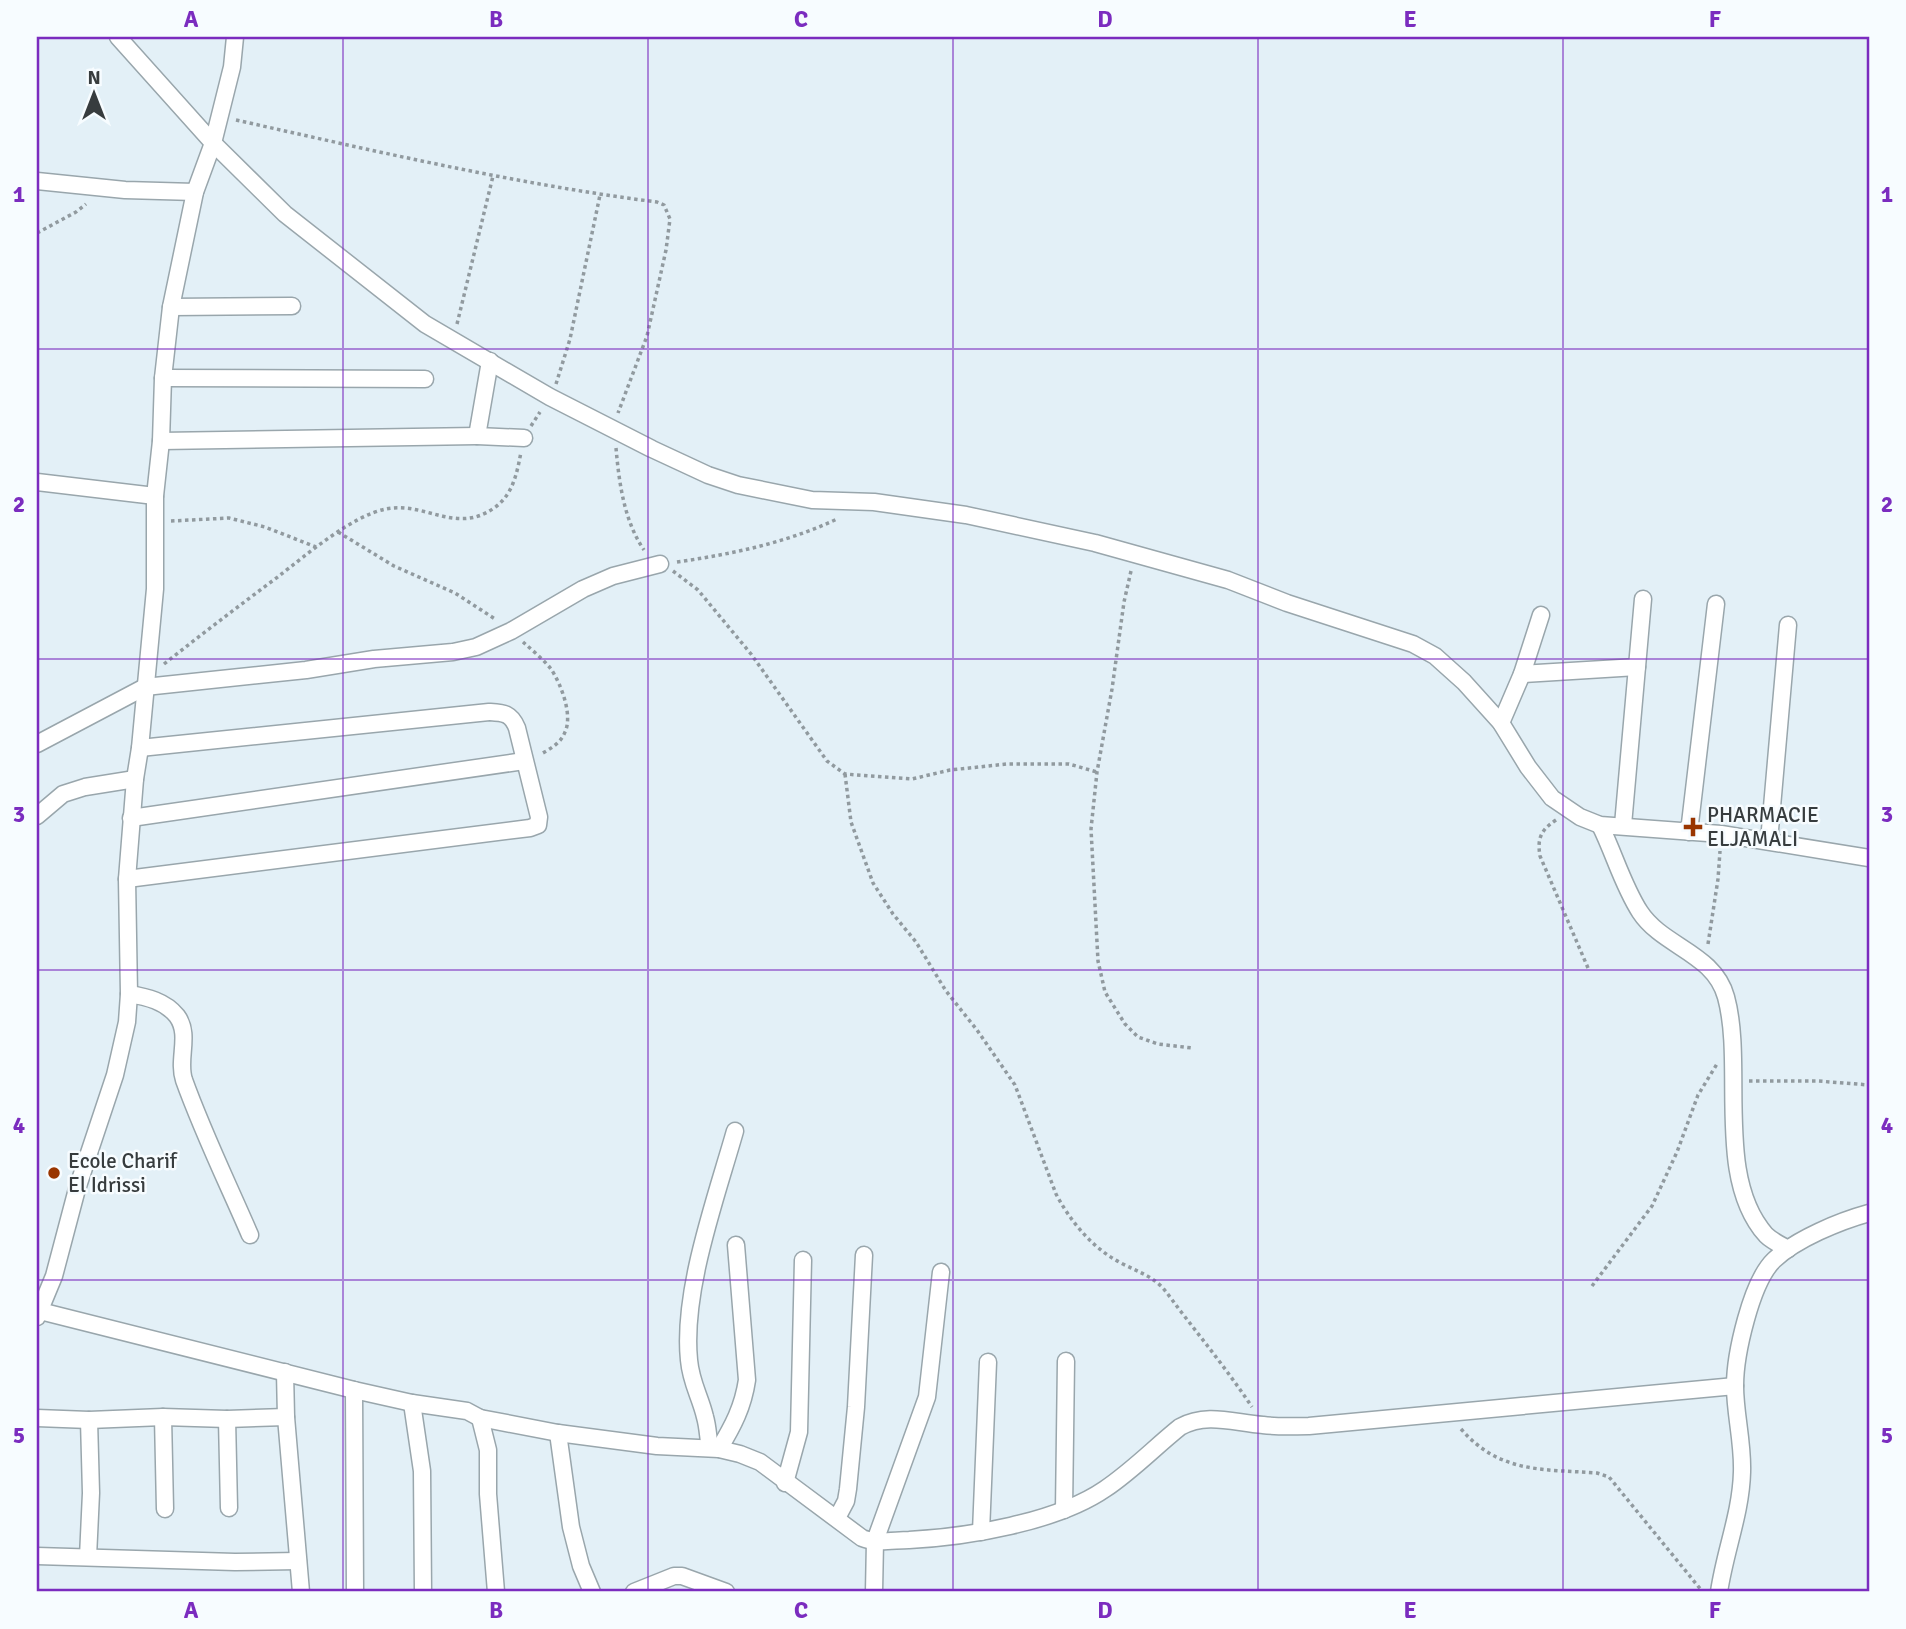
<svg xmlns="http://www.w3.org/2000/svg" width="1906" height="1629" viewBox="0 0 1906 1629" font-family="Signika,sans-serif">
<style>
.lines{fill:none;stroke-linecap:round;stroke-linejoin:round}
.minor-casing{stroke:#99a6ac;stroke-width:19}
.path{stroke:#919a9f;stroke-width:3.5;stroke-dasharray:3.5 3.5;stroke-linecap:butt}
.minor{stroke:#fff;stroke-width:16}
.grid{fill:none;stroke:#7b2cbf;stroke-width:2;stroke-opacity:0.55}
.poi-dot{fill:#993500;stroke:#f7fcff;stroke-width:2.5}
.labels{text-anchor:middle;dominant-baseline:central;stroke-width:5;stroke-linejoin:round;paint-order:stroke}
.poi-label{font-size:21px;fill:#373c3e;stroke:#f7fcff;text-anchor:start}
.neatline{fill:none;stroke:#7b2cbf;stroke-width:2.5}
.grid-label{font-size:23px;text-anchor:middle;font-weight:bold;fill:#7b2cbf}
</style>
<rect width="100%" height="100%" fill="#e3f0f7"/>
<g class="lines">
<g class="minor-casing">
<g id="minor">
<polyline points="118,37 213,143 285,214 425,324 550,397 652,449 708,475 738,485 812,500 874,502 966,515 1095,543 1228,580 1287,603 1413,644 1435,656 1464,682 1501,723 1528,767 1552,798 1580,817 1600,825 1721,834 1869,858"/>
<polyline points="37,181 125,190 195,192"/>
<polyline points="171,307 292,306"/>
<polyline points="490,361 477,436 524,438"/>
<polyline points="163,378 425,379"/>
<polyline points="161,441 477,436"/>
<polyline points="37,482 155,496"/>
<polyline points="1522,674 1637,667"/>
<polyline points="1501,723 1522,674 1541,615"/>
<polyline points="37,744 145,687 306,670 374,659 453,652 476,647 511,631 583,589 613,576 660,564"/>
<polyline points="37,816 63,794 85,787 135,779"/>
<polyline points="131,818 524,761"/>
<path d="M1600 825C1614 853 1623 886 1640 912 1663 947 1714 953 1726 997 1745 1066 1714 1177 1766 1235 1772 1241 1781 1245 1788 1249"/>
<polyline points="1623,825 1643,599"/>
<polyline points="1689,832 1716,604"/>
<polyline points="1769,841 1788,625"/>
<path d="M127 879 530 828 538 825 539 817 517 728C511 713 504 713 489 712L140 748"/>
<path d="M129 994C147 997 165 1001 177 1016 191 1035 177 1059 184 1080 203 1133 228 1184 250 1235"/>
<path d="M40 1311 354 1390 412 1403 467 1411 480 1418 558 1433 657 1446 719 1449 740 1454 760 1462 862 1538C876 1544 894 1540 909 1540 968 1537 1057 1522 1105 1489 1132 1471 1155 1447 1180 1427 1207 1412 1234 1423 1263 1425 1278 1427 1293 1426 1309 1426L1735 1386"/>
<polyline points="37,1317 54,1276 77,1189 115,1075 127,1022 129,994 127,879 135,779 140,748 155,589 155,496 161,441 163,378 171,307 195,192 213,143 232,67 235,37"/>
<polyline points="285,1372 286,1417 301,1592"/>
<polyline points="354,1390 355,1592"/>
<polyline points="412,1403 422,1471 423,1592"/>
<polyline points="163,1417 165,1509"/>
<polyline points="37,1418 89,1420 163,1417 227,1419 286,1417"/>
<polyline points="480,1418 488,1450 488,1494 496,1592"/>
<polyline points="227,1419 229,1508"/>
<polyline points="558,1433 571,1527 581,1566 592,1592"/>
<path d="M710 1448C708 1438 708 1427 705 1417 700 1396 691 1383 689 1360 682 1291 716 1198 735 1131"/>
<path d="M719 1449C733 1426 743 1407 747 1380L736 1245"/>
<polyline points="785,1483 799,1432 803,1260"/>
<polyline points="1064,1510 1066,1361"/>
<polyline points="837,1518 846,1501 848,1489 856,1407 864,1255"/>
<polyline points="981,1532 988,1362"/>
<polyline points="37,1556 235,1562 298,1561"/>
<polyline points="88,1557 91,1493 89,1420"/>
<polyline points="634,1592 674,1576 682,1576 726,1592"/>
<polyline points="874,1592 875,1541 927,1397 941,1272"/>
<path d="M1719 1592C1725 1551 1741 1513 1742 1472 1743 1442 1735 1414 1735 1386 1735 1355 1751 1282 1774 1260 1796 1239 1840 1221 1869 1213"/>
</g>
</g>
<g class="path">
<path d="M236 120C375 151 515 184 657 202L664 205 670 219 666 250 647 336 618 413"/>
<polyline points="37,233 76,212 86,204"/>
<polyline points="457,324 493,176"/>
<polyline points="556,384 570,339 600,195"/>
<polyline points="531,426 540,412"/>
<path d="M616 448C619 482 624 521 644 550"/>
<polyline points="171,521 229,518 265,527 316,547"/>
<polyline points="338,532 394,566 455,593 495,619"/>
<path d="M677 562C732 554 786 543 837 519"/>
<polyline points="673,571 698,590 751,654 827,761 845,774 912,779 950,770 1007,764 1069,764 1097,772"/>
<polyline points="1131,571 1124,602 1112,689 1097,772 1091,829 1098,961 1105,992 1125,1024 1138,1037 1158,1044 1192,1048"/>
<path d="M523 642C532 650 543 659 551 669 561 684 573 715 565 732 561 743 550 749 541 754"/>
<path d="M164 664C202 634 240 605 279 576 306 555 353 515 386 509 425 501 456 535 494 508 513 495 517 473 521 452"/>
<path d="M845 774 851 822 873 883 893 914 916 942 946 991 977 1030 1015 1085 1056 1194C1071 1222 1092 1248 1121 1263 1136 1271 1150 1275 1162 1287 1169 1295 1175 1304 1182 1313 1206 1344 1230 1374 1252 1407"/>
<path d="M1556 820C1541 830 1537 838 1540 856L1588 968"/>
<polyline points="1708,944 1718,879 1720,851"/>
<polyline points="1749,1081 1818,1081 1869,1085"/>
<polyline points="1592,1286 1652,1206 1677,1152 1698,1095 1717,1064"/>
<path d="M1461 1429C1500 1474 1544 1469 1597 1473L1609 1477 1702 1591"/>
</g>
<use href="#minor" class="minor"/>
</g>
<path class="grid" d="M343 37V1592M648 37V1592M953 37V1592M1258 37V1592M1563 37V1592M37 349H1869M37 659H1869M37 970H1869M37 1280H1869"/>
<g class="poi-dot">
<path d="M1689.5 816.5h7v7h7v7h-7v7h-7v-7h-7v-7h7z"/>
<circle cx="54" cy="1173" r="7"/>
</g>
<g class="labels">
<g class="poi-label">
<text x="1707" y="815">PHARMACIE<tspan x="1707" dy="24">ELJAMALI</tspan></text>
<text x="68" y="1161">Ecole Charif<tspan x="68" dy="24">El Idrissi</tspan></text>
</g>
</g>
<rect width="1906" height="1629" fill="none" stroke="#f7fcff" stroke-width="77"/>
<g transform="translate(94 94)" stroke="#f7fcff" stroke-width="5" paint-order="stroke">
<path d="M0-5L12 26L0 18L-12 26Z" fill="#373c3e"/>
<text y="-10" font-size="19" font-weight="bold" text-anchor="middle" fill="#373c3e">N</text>
</g>
<rect x="38" y="38" width="1830" height="1552" class="neatline"/>
<g class="grid-label">
<text x="191" y="27">A</text>
<text x="496" y="27">B</text>
<text x="801" y="27">C</text>
<text x="1105" y="27">D</text>
<text x="1410" y="27">E</text>
<text x="1715" y="27">F</text>
<text x="19" y="202">1</text>
<text x="1887" y="202">1</text>
<text x="19" y="512">2</text>
<text x="1887" y="512">2</text>
<text x="19" y="822">3</text>
<text x="1887" y="822">3</text>
<text x="19" y="1133">4</text>
<text x="1887" y="1133">4</text>
<text x="19" y="1443">5</text>
<text x="1887" y="1443">5</text>
<text x="191" y="1618">A</text>
<text x="496" y="1618">B</text>
<text x="801" y="1618">C</text>
<text x="1105" y="1618">D</text>
<text x="1410" y="1618">E</text>
<text x="1715" y="1618">F</text>
</g>
</svg>
